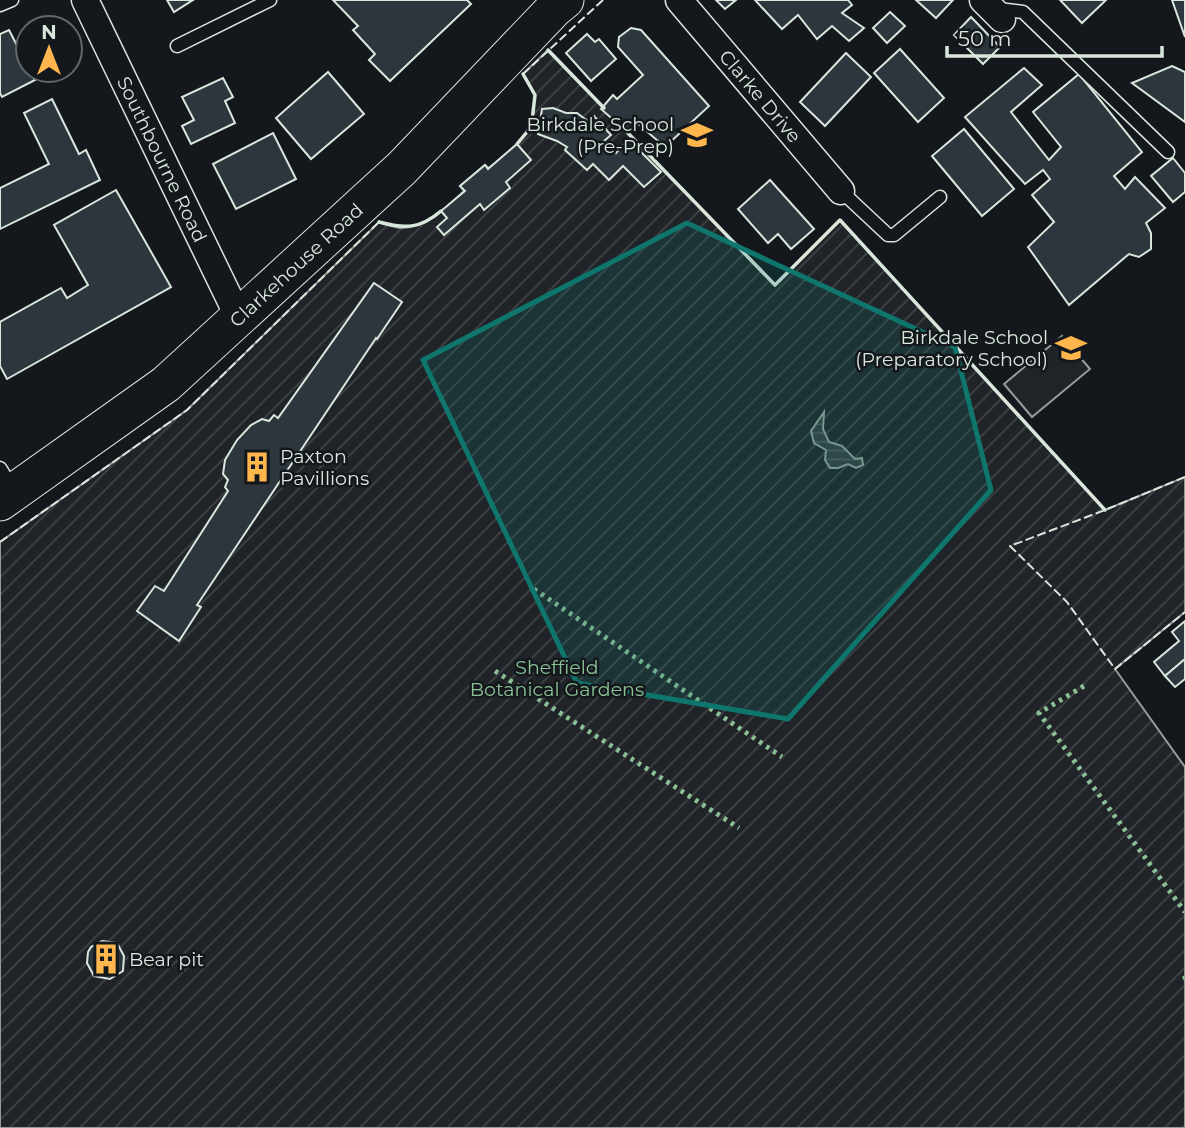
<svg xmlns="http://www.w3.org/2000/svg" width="1185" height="1128" viewBox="0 0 1185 1128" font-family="Montserrat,sans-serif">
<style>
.garden{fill:url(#garden-furrows);stroke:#939e99;stroke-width:2}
.pitch{fill:#202428;stroke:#939e99;stroke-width:2}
.water{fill:url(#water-rules);stroke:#939e99;stroke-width:2}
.building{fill:#2c363c;stroke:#d8e6dc;stroke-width:2}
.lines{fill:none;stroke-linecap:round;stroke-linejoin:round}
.lane-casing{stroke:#d8e6dc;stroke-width:15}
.street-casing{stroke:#d8e6dc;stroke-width:29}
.secondary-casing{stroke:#d8e6dc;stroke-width:39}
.lane{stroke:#14181c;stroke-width:12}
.street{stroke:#14181c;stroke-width:26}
.secondary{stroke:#14181c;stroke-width:37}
.hedge{stroke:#8ac095;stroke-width:5;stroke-dasharray:3.5 5;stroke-linecap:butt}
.fence{stroke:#d8e6dc;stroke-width:2;stroke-dasharray:9 3.5;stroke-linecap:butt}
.wall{stroke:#d8e6dc;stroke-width:3.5}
.marked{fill:#0f766e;fill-opacity:0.2;stroke:#0f766e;stroke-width:5;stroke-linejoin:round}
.labels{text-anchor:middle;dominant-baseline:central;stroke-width:5;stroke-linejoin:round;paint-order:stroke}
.street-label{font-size:19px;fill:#d8e6dc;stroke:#14181c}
.poi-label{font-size:19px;fill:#d8e6dc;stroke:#14181c;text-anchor:end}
.park-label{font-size:19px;fill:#8ac095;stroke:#14181c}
</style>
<defs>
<pattern id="garden-furrows" width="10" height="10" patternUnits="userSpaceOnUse" patternTransform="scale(1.75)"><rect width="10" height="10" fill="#202428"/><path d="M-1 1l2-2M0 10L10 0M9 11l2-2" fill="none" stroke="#404447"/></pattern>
<pattern id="water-rules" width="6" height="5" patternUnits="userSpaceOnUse" patternTransform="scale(1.75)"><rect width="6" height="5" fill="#363b3e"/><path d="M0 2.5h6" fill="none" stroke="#525759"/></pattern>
</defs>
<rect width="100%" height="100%" fill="#14181c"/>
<path class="garden" d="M548 50 775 285 840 220 1105 510 1185 477V612L1115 669 1185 767V1128H0V542L187 410 379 222C386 224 395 228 401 228 427 228 446 207 464 191L460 186 485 165 489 168 517 144 527 132 532 121 535 95 523 74Z"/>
<polygon class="pitch" points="1062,336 1090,369 1032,417 1004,384"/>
<polygon class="water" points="824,412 823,429 829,442 842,446 855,459 862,458 863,465 856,468 848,464 838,468 830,468 825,460 826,450 814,443 811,431"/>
<g class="building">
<polygon points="167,0 193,0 174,12"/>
<polygon points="333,0 467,0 471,4 390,81 369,60 375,54 353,30 358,26"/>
<polygon points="716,0 736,0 725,9"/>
<polygon points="755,0 848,0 852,5 842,13 864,28 849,41 832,26 817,39 798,15 782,29"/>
<polygon points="916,0 953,0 936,18"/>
<polygon points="1060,0 1106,0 1082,23"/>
<polygon points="1172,0 1185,0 1185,37"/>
<polygon points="890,12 905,26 887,43 873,28"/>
<polygon points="971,17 1000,47 983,64 954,35"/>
<polygon points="631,28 641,30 709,106 665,147 637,123 627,132 601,109 613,95 617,99 643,75 618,47 619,37"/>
<polygon points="9,30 28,67 28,70 30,70 35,80 2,97 0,93 0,34"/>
<polygon points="587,34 595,42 599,39 616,59 591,81 566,53"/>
<polygon points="900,49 944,98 918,122 874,73"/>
<polygon points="846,53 871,77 825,126 800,102"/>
<polygon points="1172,66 1185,72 1185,122 1132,83"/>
<polygon points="1024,68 1042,85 1011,112 1049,160 1061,147 1033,112 1079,74 1142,152 1114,176 1125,189 1135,177 1165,208 1146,223 1151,233 1151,249 1139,257 1129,254 1069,305 1028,247 1054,222 1032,195 1050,179 1043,170 1025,184 965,117"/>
<polygon points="328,72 364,114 311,159 276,118"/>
<polygon points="223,78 233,97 225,101 235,123 191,144 182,126 194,120 182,97"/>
<polygon points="52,99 79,154 86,150 100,180 0,229 0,188 49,164 24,113"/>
<polygon points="553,108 566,113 577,113 589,122 594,116 611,135 604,141 616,153 628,139 661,172 644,187 623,166 609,180 593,164 587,170 565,150 567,147 557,141 538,134 542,109"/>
<polygon points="964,129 1014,189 982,216 932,156"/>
<polygon points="273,133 296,179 236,209 213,164"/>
<polygon points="517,144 531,160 506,182 510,188 484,210 480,204 444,235 437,227 447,218 441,211 465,191 460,186 485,165 488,169"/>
<polygon points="1173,158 1185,173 1185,192 1173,202 1151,176"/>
<polygon points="770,180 814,229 791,249 778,234 768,243 738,209"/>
<polygon points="116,190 171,287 7,379 0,366 0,322 61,288 67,298 88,285 54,225"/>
<polygon points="374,283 402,302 377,339 376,338 197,605 201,607 179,641 137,611 155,586 164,591 228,491 225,487 228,480 223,474 225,460 237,440 251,425 262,419 269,421 274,415 278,418"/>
<polygon points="1185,621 1185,659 1165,676 1154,662 1179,641 1172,632"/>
<polygon points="1185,659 1185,679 1175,687 1165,676"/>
<polygon points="102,941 117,943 124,956 123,971 110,979 94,976 87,963 88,952 91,947"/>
</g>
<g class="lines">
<g class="lane-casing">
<g id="lane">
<polyline points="0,5 12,0"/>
<polyline points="998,9 1023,12 1168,152"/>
<polyline points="177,46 270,0"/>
<polyline points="841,191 888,235 894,235 940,197"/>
<polyline points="0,468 13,489"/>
</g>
</g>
<g class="street-casing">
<g id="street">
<path id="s1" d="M85 0 239 318"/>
<path id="s2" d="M679 0 841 191"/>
<polyline points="983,0 1002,19"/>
</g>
</g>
<g class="secondary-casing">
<g id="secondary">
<path id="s3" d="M0 502 166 384 402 168 554 9 565 0"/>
</g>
</g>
<use href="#lane" class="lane"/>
<use href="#street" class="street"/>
<use href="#secondary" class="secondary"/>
<g class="hedge">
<polyline points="534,589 782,757"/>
<polyline points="495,671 739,828"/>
<polyline points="1084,686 1039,713 1185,912"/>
<polyline points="1183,979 1185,978"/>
</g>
<g class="fence">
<polyline points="523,74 603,0"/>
<polyline points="1185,477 1105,510 1010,546 1067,602 1115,669 1185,612"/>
<polyline points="0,542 187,410 379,222"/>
</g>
<g class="wall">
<polyline points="548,50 604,108"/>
<polyline points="623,128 775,285 840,220 1105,510"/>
<polyline points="517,144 527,132 532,121 535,95 523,74"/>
<path d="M379 222C405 229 420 229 441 211"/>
</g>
</g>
<path class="marked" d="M687 223 955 347 991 490 788 719 577 683 423 360Z"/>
<defs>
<g id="school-bare" transform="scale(2.415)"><path d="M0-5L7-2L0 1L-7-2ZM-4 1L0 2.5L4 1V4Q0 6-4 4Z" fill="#ffb74d" stroke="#14181c" stroke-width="2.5" paint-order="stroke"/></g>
<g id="building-bare" transform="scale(2.415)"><path d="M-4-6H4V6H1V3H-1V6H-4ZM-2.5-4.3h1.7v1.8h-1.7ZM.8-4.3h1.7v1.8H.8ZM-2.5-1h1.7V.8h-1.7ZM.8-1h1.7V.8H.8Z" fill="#ffb74d" stroke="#14181c" stroke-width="2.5" paint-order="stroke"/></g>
</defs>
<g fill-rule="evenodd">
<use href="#school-bare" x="697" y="135"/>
<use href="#school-bare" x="1071" y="348"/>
<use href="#building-bare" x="257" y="467"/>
<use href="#building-bare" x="106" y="959"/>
</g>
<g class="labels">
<g class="street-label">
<text stroke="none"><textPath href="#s2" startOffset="126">Clarke Drive</textPath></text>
<text stroke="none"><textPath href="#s1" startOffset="177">Southbourne Road</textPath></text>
<text stroke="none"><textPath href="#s3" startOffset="380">Clarkehouse Road</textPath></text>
</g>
<g class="poi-label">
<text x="674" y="124">Birkdale School<tspan x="674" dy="22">(Pre-Prep)</tspan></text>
<text x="1048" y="337">Birkdale School<tspan x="1048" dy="22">(Preparatory School)</tspan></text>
<text x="280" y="456" text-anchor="start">Paxton<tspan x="280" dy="22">Pavillions</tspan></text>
<text x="129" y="959" text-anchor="start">Bear pit</text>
</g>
<g class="park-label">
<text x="557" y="667">Sheffield<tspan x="557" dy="22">Botanical Gardens</tspan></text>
</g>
</g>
<g transform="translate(49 49)"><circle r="33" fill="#14181c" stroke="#626a69" stroke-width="2"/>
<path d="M0-5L12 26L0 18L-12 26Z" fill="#ffb74d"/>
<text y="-10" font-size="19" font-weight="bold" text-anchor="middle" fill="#d8e6dc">N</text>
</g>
<path d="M947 46v10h215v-10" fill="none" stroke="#d8e6dc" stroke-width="3.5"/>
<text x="958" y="46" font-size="21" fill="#d8e6dc" stroke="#14181c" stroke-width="5" paint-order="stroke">50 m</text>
</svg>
